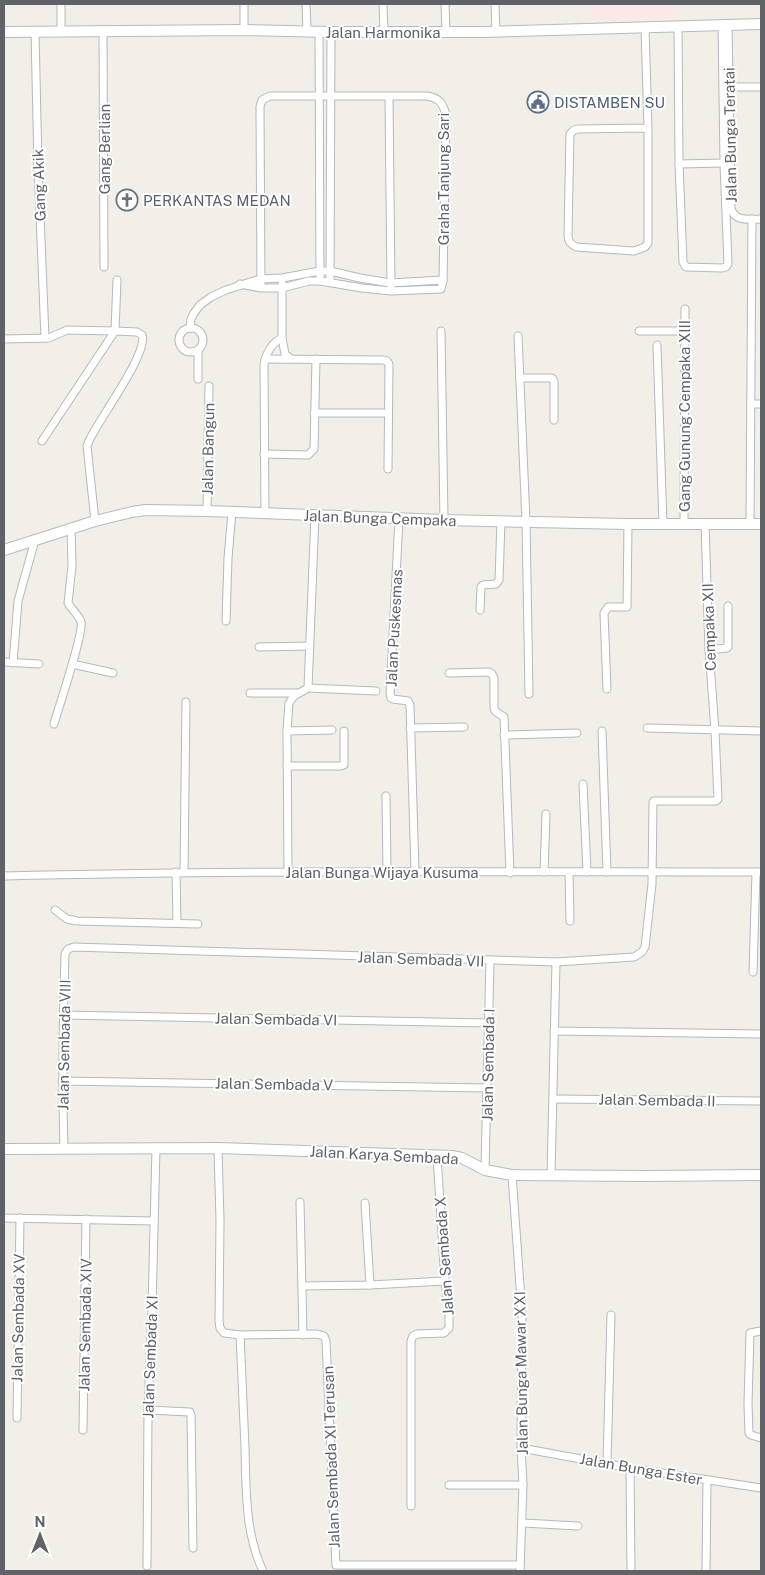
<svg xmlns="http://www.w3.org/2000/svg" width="765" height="1575" viewBox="0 0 765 1575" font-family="'Public Sans',sans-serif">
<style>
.medical{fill:#fce8e6}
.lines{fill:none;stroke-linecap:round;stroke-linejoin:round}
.street-casing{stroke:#b5b8bc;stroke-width:9}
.secondary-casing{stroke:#b6babf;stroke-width:12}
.street{stroke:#fff;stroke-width:7}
.secondary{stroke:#fff;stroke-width:10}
.labels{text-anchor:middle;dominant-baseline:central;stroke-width:4;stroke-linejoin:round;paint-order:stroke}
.street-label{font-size:15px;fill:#5f6368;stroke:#fff}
.service-label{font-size:15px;fill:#4e5e75;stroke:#fff;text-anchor:start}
.worship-label{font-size:15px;fill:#5b616d;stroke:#fff;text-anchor:start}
</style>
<rect width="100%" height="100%" fill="#f1efe8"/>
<rect class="medical" x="592" y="4" width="83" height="15"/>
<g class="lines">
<g class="street-casing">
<g id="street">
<polyline points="306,4 307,31"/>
<polyline points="383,4 384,31"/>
<polyline points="445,4 446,32"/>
<polyline points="495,4 496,31"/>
<path d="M728 25 731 208C734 222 749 219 761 219"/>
<polyline points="678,26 679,164 683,262 686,267 722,268 726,267 728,264 724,163 722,25"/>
<path d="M645 27 648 128V243L645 247 634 251 576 247C571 244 568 242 568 235L570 134 574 130 578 129 648 128"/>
<polyline points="244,30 244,4"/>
<polyline points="61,31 61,4"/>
<polyline points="103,31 104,267"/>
<polyline points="35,32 38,165 45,338"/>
<polyline points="319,32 320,281"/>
<polyline points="736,87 761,87"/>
<polyline points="389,97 391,287"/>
<polyline points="679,164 724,163"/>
<polyline points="330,282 331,32"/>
<polyline points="282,283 282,338 285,354 290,358"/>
<path d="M240 284 261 288H282L309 281H320L362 288 391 291 441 289 443 280 446 115C443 103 439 98 427 96H270L262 100 260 107 261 288"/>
<polyline points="190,328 191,319 194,313 200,305 211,297 226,290 260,279 282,278 320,271 330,271 360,278 390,283 443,280"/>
<circle cx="191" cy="340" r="12"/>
<polyline points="441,331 444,520"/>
<polyline points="639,331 685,331"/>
<polyline points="518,336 526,521 529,694"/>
<path d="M4 339 49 338 67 330 115 331 137 332 142 335C149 353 98 420 89 441L87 446 95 521"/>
<polyline points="657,345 663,524"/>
<polyline points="198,350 198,379"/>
<polyline points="265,359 383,360 387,361 389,364 388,469"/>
<polyline points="520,378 552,378 554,381 554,420"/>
<polyline points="751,404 761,404"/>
<polyline points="314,413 388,413"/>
<polyline points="42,441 115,331 117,280"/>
<polyline points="264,454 308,455 314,449 316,359"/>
<polyline points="207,511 209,386"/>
<path d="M265 514 264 365C266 354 271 343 282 338"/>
<polyline points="399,519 390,693 391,698 393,699 408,701 410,705 415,872"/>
<polyline points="684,524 685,309"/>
<polyline points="750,524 752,219"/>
<polyline points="480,610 481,587 483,585 496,584 499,580 501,521"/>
<polyline points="226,621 228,558 232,512"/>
<polyline points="259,647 309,646"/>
<polyline points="709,650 727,648 728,647 728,606"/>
<polyline points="4,662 39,664"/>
<polyline points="13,663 18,601 35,540"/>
<polyline points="72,664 113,673"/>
<polyline points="449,673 489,672 492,674 494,678 494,708 495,711 504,717 510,873"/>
<polyline points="308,688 376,691"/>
<polyline points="607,689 604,613 608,607 627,607 628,524"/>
<polyline points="250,693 298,693"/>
<path d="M54 724C58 709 84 633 81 622 79 615 71 609 68 603L72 566 71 528"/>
<polyline points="410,728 464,727"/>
<polyline points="647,728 761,731"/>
<polyline points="287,731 332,730"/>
<polyline points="602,731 607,872"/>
<polyline points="504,735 577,733"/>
<polyline points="287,766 341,766 344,765 344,731"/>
<polyline points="583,784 587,872"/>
<polyline points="386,796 387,872"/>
<polyline points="176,872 177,923"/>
<polyline points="184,872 186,702"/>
<polyline points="288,872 287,731 289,703 294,696 308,688 315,515"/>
<polyline points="544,872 546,814"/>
<polyline points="569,872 570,921"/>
<path d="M4 876C256 870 509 872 761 872"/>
<polyline points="55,910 67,919 77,921 198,924"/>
<polyline points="753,972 756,872"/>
<polyline points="63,1015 488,1023"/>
<polyline points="554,1031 761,1034"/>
<polyline points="62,1081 487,1088"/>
<polyline points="553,1099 761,1101"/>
<polyline points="218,1148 220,1221 219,1321 220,1328 224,1333 240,1335 317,1334 324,1336 326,1341 336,1565 520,1565"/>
<path d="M64 1149C62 1084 63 1019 65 954L68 949 74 947 556 962 634 957 642 952 645 947 652 884 653 802 654 801H716L718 799 715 731 709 650 705 523"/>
<polyline points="485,1170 490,961"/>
<polyline points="512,1175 522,1313 521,1448 523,1485 520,1571"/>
<polyline points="551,1175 556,962"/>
<polyline points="300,1202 303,1335"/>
<polyline points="365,1203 370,1285"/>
<polyline points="4,1218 154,1221"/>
<polyline points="302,1286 370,1285 445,1281"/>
<polyline points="761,1331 750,1333 748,1404 749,1433 751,1435 761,1438"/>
<path d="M240 1335C242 1372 243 1409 245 1447 246 1488 245 1534 263 1571"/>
<polyline points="148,1410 190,1412 191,1415 193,1548"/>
<polyline points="17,1418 20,1218"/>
<polyline points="83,1430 86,1219"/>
<polyline points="521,1448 630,1468 761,1488"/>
<polyline points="607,1463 611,1315"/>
<polyline points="630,1468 631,1571"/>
<polyline points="449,1485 523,1485"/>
<polyline points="411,1506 411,1341 413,1336 417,1334 444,1333 449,1328 449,1313 445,1281 437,1156"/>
<polyline points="523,1523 578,1526"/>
<polyline points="147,1566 148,1410 152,1307 156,1149"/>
<polyline points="706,1571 707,1480"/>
</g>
</g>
<g class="secondary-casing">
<g id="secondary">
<polyline points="4,32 244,30 331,32 483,32 761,24"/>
<polyline points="4,550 95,521 132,512 146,510 207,511 444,520 628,524 761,524"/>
<polyline points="4,1149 218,1148 452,1156 462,1158 485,1170 512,1175 643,1176 761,1175"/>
</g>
</g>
<use href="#street" class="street"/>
<use href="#secondary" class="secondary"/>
</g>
<defs>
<g id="civic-ring" transform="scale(1.125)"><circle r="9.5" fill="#fff" stroke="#5c6f8a" stroke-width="1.5"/><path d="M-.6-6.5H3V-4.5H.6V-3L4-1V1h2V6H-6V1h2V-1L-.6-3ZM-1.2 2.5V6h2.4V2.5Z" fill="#5c6f8a"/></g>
<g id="church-ring" transform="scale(1.125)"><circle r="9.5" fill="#fff" stroke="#6b7280" stroke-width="1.5"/><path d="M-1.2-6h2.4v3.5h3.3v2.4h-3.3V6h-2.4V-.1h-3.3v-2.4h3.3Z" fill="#6b7280"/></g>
</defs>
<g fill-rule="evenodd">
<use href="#civic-ring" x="538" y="102"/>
<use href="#church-ring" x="127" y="200"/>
</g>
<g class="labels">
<g class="street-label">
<text x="383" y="32">Jalan Harmonika</text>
<text transform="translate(730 135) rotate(-91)">Jalan Bunga Teratai</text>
<text transform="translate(104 149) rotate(-90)">Gang Berlian</text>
<text transform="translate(443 179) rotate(-90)">Graha Tanjung Sari</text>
<text transform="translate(39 185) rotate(-92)">Gang Akik</text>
<text transform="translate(684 416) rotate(-90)">Gang Gunung Cempaka XIII</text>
<text transform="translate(208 449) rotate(-89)">Jalan Bangun</text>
<text transform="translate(380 518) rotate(2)">Jalan Bunga Cempaka</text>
<text transform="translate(709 627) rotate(-92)">Cempaka XII</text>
<text transform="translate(394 628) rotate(-87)">Jalan Puskesmas</text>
<text x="382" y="872">Jalan Bunga Wijaya Kusuma</text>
<text transform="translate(421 959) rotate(2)">Jalan Sembada VII</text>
<text transform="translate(276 1019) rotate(1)">Jalan Sembada VI</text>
<text transform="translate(64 1045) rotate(-89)">Jalan Sembada VIII</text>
<text transform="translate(488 1065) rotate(-89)">Jalan Sembada I</text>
<text transform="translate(274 1084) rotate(1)">Jalan Sembada V</text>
<text transform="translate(657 1100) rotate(1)">Jalan Sembada II</text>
<text transform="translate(384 1155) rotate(3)">Jalan Karya Sembada</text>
<text transform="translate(444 1256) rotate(-94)">Jalan Sembada X</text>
<text transform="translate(18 1318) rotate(-89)">Jalan Sembada XV</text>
<text transform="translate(85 1325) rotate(-89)">Jalan Sembada XIV</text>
<text transform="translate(150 1357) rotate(-88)">Jalan Sembada XI</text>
<text transform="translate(521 1373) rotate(-91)">Jalan Bunga Mawar XXI</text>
<text transform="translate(331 1457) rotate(-92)">Jalan Sembada XI Terusan</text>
<text transform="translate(641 1469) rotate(10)">Jalan Bunga Ester</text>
</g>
<g class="service-label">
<text x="554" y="102">DISTAMBEN SU</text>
</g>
<g class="worship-label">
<text x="143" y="200">PERKANTAS MEDAN</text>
</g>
</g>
<rect width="765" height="1575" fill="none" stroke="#5f6368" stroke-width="10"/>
<g transform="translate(40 1535)" stroke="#ffffff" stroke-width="4" paint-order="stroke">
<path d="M0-4L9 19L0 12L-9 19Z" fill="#5f6368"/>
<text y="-8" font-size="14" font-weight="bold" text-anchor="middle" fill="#5f6368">N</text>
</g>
</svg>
